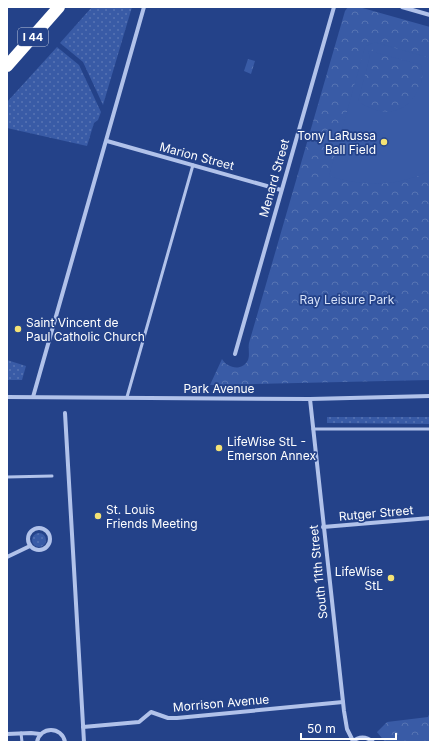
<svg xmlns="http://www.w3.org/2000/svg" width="437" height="749" viewBox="0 0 437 749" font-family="Inter,sans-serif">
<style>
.grass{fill:url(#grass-dots)}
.park{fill:url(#park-crowns)}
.pitch{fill:#395ba6;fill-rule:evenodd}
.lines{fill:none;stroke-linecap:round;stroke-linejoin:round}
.lane{stroke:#b1c2ea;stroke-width:3}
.street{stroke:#b1c2ea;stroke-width:4}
.highway{stroke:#fff;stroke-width:12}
.poi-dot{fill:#f4e275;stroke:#244289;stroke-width:1.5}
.labels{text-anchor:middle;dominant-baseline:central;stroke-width:3.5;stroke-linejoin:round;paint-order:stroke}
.shield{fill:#244289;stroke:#bdc6dc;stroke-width:1}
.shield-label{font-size:11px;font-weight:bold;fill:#fff}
.poi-label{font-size:12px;fill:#fff;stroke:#244289;text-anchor:start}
.street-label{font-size:12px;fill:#fff;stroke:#244289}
.park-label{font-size:12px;fill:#d5e0f7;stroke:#244289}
</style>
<defs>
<pattern id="grass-dots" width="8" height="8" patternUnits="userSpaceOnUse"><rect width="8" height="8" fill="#395ba6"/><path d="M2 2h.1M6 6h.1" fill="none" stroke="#5774b3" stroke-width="1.8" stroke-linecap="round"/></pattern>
<pattern id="park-crowns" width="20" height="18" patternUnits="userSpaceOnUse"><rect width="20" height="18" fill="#395ba6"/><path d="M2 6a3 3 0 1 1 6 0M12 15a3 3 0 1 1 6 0" fill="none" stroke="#5774b3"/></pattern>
</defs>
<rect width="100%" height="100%" fill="#244289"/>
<g class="grass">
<polygon points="92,7 132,7 103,105 83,62 60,43"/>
<polygon points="57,47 79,65 101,112 98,120 94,123 87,146 7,128 7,102"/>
<polygon points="7,360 26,366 22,380 7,380"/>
<polygon points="327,417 430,417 430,424 327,423"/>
<circle cx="39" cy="540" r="7"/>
</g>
<g class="park">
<path d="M348 7H359L430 27V380L210 385 222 359C227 368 242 372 248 360 250 355 248 349 249 343L345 11Z"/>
<polygon points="248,59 255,61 251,74 244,71"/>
<polygon points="430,712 430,742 385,742 377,732 387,722 428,717"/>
</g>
<path class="pitch" d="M374 42 430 58V171C394 187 366 187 329 176L365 47ZM374 49 377 53 421 65C424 75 422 83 417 92 403 117 379 116 358 101L370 56 368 52Z"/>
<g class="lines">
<g class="lane">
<polyline points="127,397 193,165"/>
<polyline points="313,429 430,429"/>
<polyline points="7,477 52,476"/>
<polyline points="21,733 22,742"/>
</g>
<g class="street">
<polyline points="402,7 430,15"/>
<polyline points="107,141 281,190"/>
<polyline points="235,354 334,7"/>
<polyline points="7,397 310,399 430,396"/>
<polyline points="33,397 144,7"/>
<polyline points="310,399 344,711 347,729 353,741"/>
<polyline points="65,413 84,742"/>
<polyline points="323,527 430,518"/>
<circle cx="39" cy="539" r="11"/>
<polyline points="7,557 30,546"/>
<polyline points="83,727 139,722 151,712 168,718 177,718 343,702"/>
<polyline points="7,734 31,733 40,734"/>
<path d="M37 742C40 726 62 726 65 742"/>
<path d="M352 742C359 736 366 736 373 742"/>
</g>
<polyline class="highway" points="7,66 59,7"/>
</g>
<g class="poi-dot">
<circle cx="384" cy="142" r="4"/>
<circle cx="18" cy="329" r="4"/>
<circle cx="219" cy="448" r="4"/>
<circle cx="98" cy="516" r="4"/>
<circle cx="391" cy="578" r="4"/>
</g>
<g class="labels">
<rect class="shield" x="18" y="28" width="30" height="18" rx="3"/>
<g class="shield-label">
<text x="33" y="37">I 44</text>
</g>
<g class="poi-label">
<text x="376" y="135" text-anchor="end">Tony LaRussa<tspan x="376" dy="14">Ball Field</tspan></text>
<text x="26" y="322">Saint Vincent de<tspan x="26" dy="14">Paul Catholic Church</tspan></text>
<text x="227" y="441">LifeWise StL -<tspan x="227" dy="14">Emerson Annex</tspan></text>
<text x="106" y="509">St. Louis<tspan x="106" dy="14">Friends Meeting</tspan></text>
<text x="383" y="571" text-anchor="end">LifeWise<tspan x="383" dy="14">StL</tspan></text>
</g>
<g class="street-label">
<text transform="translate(197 156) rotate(15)">Marion Street</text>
<text transform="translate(274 178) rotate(-74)">Menard Street</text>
<text x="219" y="388">Park Avenue</text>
<text transform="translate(376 513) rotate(-5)">Rutger Street</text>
<text transform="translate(318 572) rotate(-96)">South 11th Street</text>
<text transform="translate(221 703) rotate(-5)">Morrison Avenue</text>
</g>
<g class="park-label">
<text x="347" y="299">Ray Leisure Park</text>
</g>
</g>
<rect width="437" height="749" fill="none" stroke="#ffffff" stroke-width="16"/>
<path d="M301 733v6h95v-6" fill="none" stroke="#ffffff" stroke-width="2"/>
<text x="307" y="733" font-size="12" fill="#ffffff" stroke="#244289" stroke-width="3" paint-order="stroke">50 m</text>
</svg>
